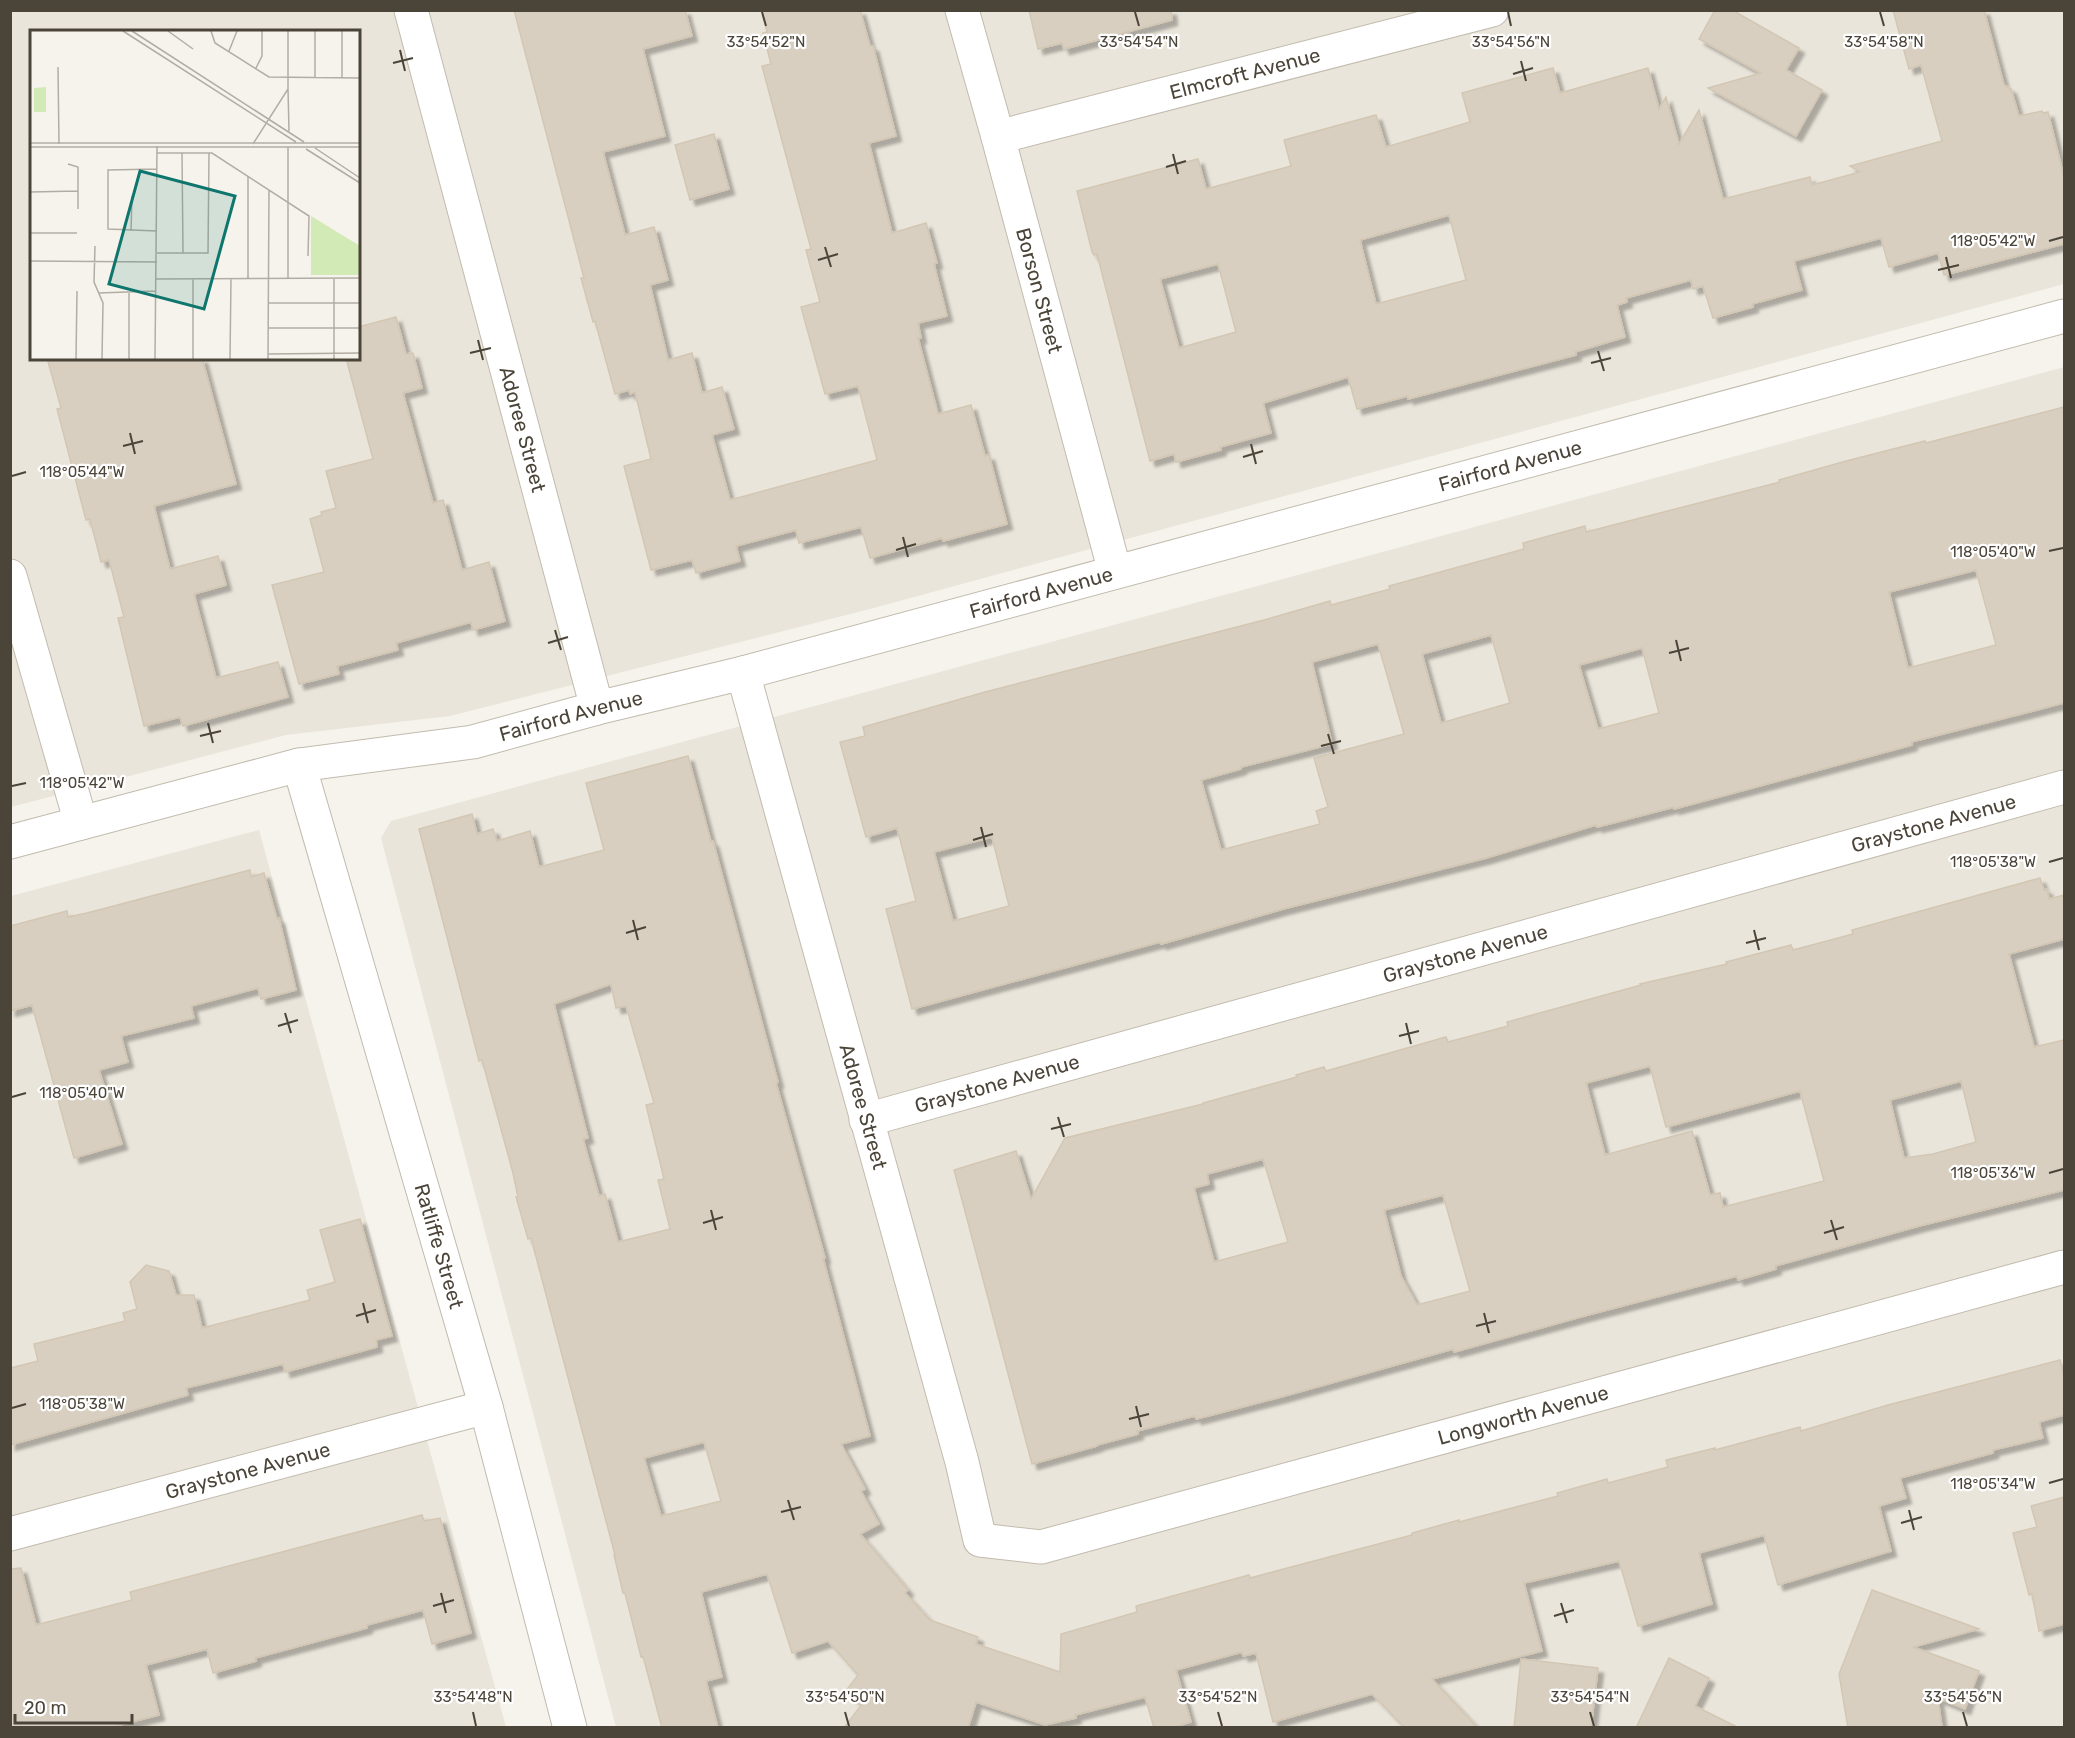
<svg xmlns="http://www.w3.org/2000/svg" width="2075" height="1738" viewBox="0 0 2075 1738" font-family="Rubik,sans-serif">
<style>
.residential{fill:#eae5da;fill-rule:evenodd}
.building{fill:#d8cfc1;stroke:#d3c7b4;stroke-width:1.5;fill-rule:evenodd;filter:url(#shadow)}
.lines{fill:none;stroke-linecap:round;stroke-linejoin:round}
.minor-casing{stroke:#c2bbae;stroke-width:35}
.tertiary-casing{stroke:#c2bbae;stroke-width:35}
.minor{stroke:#fff;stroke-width:33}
.tertiary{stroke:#fff;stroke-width:33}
.ticks{fill:none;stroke:#4b4439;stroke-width:2}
.labels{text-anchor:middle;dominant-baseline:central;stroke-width:4.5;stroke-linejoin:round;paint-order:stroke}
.street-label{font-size:20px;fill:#4b4439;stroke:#fff}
.inset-road{fill:none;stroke:#b2ada4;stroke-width:1.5}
.view{fill:#0f766e;fill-opacity:0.15;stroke:#0f766e;stroke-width:3}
.inset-edge{fill:none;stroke:#4b4439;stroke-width:3}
.ticks-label{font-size:15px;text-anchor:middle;fill:#4b4439;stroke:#fff;stroke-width:4.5;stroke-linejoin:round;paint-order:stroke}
</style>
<defs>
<filter id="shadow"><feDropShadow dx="5.5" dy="5.5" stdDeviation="1.5" flood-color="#0004"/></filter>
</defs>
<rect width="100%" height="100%" fill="#f6f3ec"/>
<g class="residential">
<path d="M11 11H2064V284L870 609 450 716 286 735 11 807ZM32 32H358V358H32Z"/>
<polygon points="2064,367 2064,1727 616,1727 381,838 391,821"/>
<polygon points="259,830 506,1727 11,1728 11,896"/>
</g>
<g class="building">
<polygon points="514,10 685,10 692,36 643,49 665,136 603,152 625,235 654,227 668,280 650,285 668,360 692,353 702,393 722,387 734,429 712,435 730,500 877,460 858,386 825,394 801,307 820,302 806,250 811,249 762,66 771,64 763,33 767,32 762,10 860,10 870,46 873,46 896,136 869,143 892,233 926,223 937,263 934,264 947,316 918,323 921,338 918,338 938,414 971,405 985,456 989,455 1007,524 943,541 942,538 870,558 861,527 799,543 796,530 736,546 740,561 696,573 692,560 651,570 624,466 651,459 635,392 630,394 629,390 615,394 595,321 593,322 581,278 584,278"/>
<polygon points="1029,10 1171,10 1172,20 1064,49 1062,43 1038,49"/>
<polygon points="1715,10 1732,10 1799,48 1786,70 1822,90 1796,136 1708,88 1761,73 1699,39"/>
<path d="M1893 10H1984L2004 85 2011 89 2019 116 2042 111 2043 113 2048 112 2064 177V244L1944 275 1938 253 1889 267 1881 238 1794 261 1802 290 1752 304 1753 307 1713 318 1703 286 1693 289 1691 280 1626 298 1627 302 1617 305 1625 337 1575 352 1576 355 1408 399V396L1357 409 1348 377 1263 403 1271 433 1220 447 1221 450 1176 462 1174 454 1150 461 1097 254 1094 255 1092 252 1077 191 1198 159 1206 189 1291 166 1284 140 1376 115 1386 147 1470 122 1462 93 1553 68 1560 93 1648 68 1659 109 1666 97 1679 144 1699 110 1723 199 1810 177 1812 185 1860 172 1850 166 1942 141 1921 65 1909 69ZM1449 215 1466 280 1376 304 1360 240ZM1218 264 1236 332 1179 348 1160 279Z"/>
<polygon points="714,134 729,189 690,200 675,145"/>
<polygon points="396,317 406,354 413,353 422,388 403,393 433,503 443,500 462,570 489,562 505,621 473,630 471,622 396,643 398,650 337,666 339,674 299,684 272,585 324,572 310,519 322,515 321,512 336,508 326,471 373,459 346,358 358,358 358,327"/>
<polygon points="47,358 202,358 236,484 154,506 170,569 218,556 226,585 194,594 216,678 278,662 288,697 183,726 180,717 144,726 118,618 124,617 109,560 101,562 90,519 86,520 57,409 61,408"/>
<path d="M2064 407V703L1911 742 1912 745 1674 809V807L1597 827 1596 825 1486 858 1283 909 1161 944 1160 942 912 1009 886 909 916 901 897 828 866 837 840 742 865 736 863 727 985 692 1264 620 1330 601 1331 605 1390 589 1389 586 1524 549 1523 543 1585 526 1586 532 1780 482 1779 480 1846 461 1925 441 1926 443ZM1976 570 1996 645 1908 668 1889 592ZM1491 635 1510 703 1441 723 1422 654ZM1378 644 1404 734 1314 758 1328 807 1316 811 1320 824 1221 850 1201 780 1241 769V767L1332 744 1312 662ZM1642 648 1659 713 1598 729 1579 665ZM992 837 1009 906 953 921 934 852Z"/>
<path d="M688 756 711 842 713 841 778 1082 776 1083 825 1258H823L870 1436 841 1444 865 1489 861 1491 879 1524 860 1534 908 1590 905 1593 930 1620 978 1637 976 1644 1060 1672 1061 1634 1137 1612 1136 1606 1249 1575 1250 1578 1412 1535V1533L1459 1520V1522L1558 1496 1557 1493 1607 1479 1608 1483 1668 1467 1666 1460 1715 1448V1450L1800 1427 1801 1431 1888 1405 2060 1360 2064 1376V1415L2039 1422 2043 1438 1993 1450V1453L1900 1478 1906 1498 1879 1506 1891 1551 1778 1585 1764 1535 1699 1553 1712 1604 1638 1626 1619 1561 1524 1583 1542 1651 1432 1679 1478 1728H1405L1372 1694 1273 1722 1256 1653 1243 1656 1242 1652 1176 1670 1191 1722 1171 1728H1154L1145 1697 1075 1715 1076 1718 1045 1725 976 1702 968 1728H844L862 1704 845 1692 858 1675 828 1641 792 1653 767 1574 701 1592 722 1677 706 1681 718 1728H662L643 1656 641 1657 625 1593H623L614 1555H615L531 1238 528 1239 516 1197H518L513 1173 482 1060 479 1061 419 829 472 814 477 834 493 829 497 841 530 831 539 867 604 850 586 783ZM611 984 616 1008 626 1006 654 1103 646 1105 664 1179 658 1180 670 1229 618 1242 605 1194 599 1196 583 1139 588 1138 554 1004ZM704 1442 721 1501 661 1516 644 1458Z"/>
<polygon points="250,870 251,877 264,873 277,919 279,918 296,990 261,999 258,988 191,1006 194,1018 121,1036 128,1062 99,1070 122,1144 74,1158 32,1005 10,1011 10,926 67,911 68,917 87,913"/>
<path d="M2040 878 2044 890 2047 889 2049 899 2064 895V939L2009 954 2034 1047 2064 1040V1190L1919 1226 1775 1266 1776 1269 1738 1280 1737 1276 1584 1316 1454 1352 1453 1349 1281 1397 1196 1419 1195 1416 1137 1431 1138 1434 1097 1445V1446L1032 1464 954 1170 1016 1151 1031 1199 1065 1138 1203 1104V1103L1297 1077 1296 1075 1324 1067 1326 1071 1446 1037 1448 1042 1508 1026 1507 1022 1641 985 1640 984 1727 964 1726 962 1791 945 1793 950 1853 934 1852 930ZM1650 1066 1666 1127 1800 1091 1824 1181 1723 1207 1720 1193 1710 1195 1692 1131 1605 1155 1586 1083ZM1961 1081 1976 1142 1933 1154 1904 1158 1890 1100ZM1263 1159 1288 1242 1214 1262 1194 1188 1209 1184 1207 1174ZM1443 1195 1470 1291 1417 1305 1401 1276 1384 1210Z"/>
<polygon points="360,1219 392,1336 376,1340 377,1347 285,1372 283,1364 186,1388 188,1395 10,1445 10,1368 38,1361 34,1344 125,1321 123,1313 137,1309 130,1282 146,1265 169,1271 176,1295 194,1295 202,1328 310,1300 307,1290 335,1282 320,1230"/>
<polygon points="2064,1497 2064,1624 2039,1631 2032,1594 2029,1595 2013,1533 2037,1527 2031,1506"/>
<polygon points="422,1515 424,1521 440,1518 471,1633 432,1644 423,1610 367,1625 367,1628 255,1658 256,1661 213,1673 207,1649 146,1665 159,1715 108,1728 10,1728 10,1569 21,1568 36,1625 132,1600 130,1592"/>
<polygon points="1872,1590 1979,1629 1913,1647 1979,1671 1965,1709 1938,1698 1942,1728 1848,1728 1839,1674"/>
<polygon points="1669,1658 1709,1678 1695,1706 1739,1728 1636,1728"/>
<polygon points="1521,1659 1598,1668 1591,1728 1514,1728"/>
</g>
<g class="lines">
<g class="minor-casing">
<g id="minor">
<path id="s1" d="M411 10 597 708"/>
<path id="s2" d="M962 10 998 137 1115 572"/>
<path id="s3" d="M998 137 1492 10"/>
<polyline points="10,576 81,823"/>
<path id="s4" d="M743 673 962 1462 980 1540 1041 1547 2064 1267"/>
<path id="s5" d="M299 765 486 1407 570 1728"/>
<path id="s6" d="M866 1120 2064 787"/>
<path id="s7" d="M10 1534 486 1407"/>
</g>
</g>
<g class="tertiary-casing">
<g id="tertiary">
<path id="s8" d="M10 842 299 765 473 742 597 708 743 673 2064 316"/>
</g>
</g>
<use href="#minor" class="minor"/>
<use href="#tertiary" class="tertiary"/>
</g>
<path class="ticks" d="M762 12 766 26M1135 12 1139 26M1508 12 1511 26M1880 12 1884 26M400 50 405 71M1521 61 1526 81M393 63 413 58M1513 74 1533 68M1173 154 1178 174M1166 167 1186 161M2049 241 2063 237M825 247 831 267M1946 257 1951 278M818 260 838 254M1938 270 1959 265M478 340 483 360M1598 351 1604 371M470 353 491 348M1591 363 1611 358M130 433 135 454M1251 444 1256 464M123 446 143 441M1243 457 1263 451M12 476 26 472M903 537 908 557M896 550 916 544M2049 551 2063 548M555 630 561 650M1676 640 1681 661M548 643 568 637M1669 653 1689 648M208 723 213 743M1328 734 1334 754M200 736 221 731M1321 746 1341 741M12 786 26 783M981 827 986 847M973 840 993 834M2049 862 2063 858M633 920 638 940M1754 930 1759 950M626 933 646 927M1746 943 1766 938M285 1013 291 1033M1406 1023 1411 1044M278 1026 298 1020M1399 1036 1419 1031M12 1097 26 1093M1058 1117 1064 1137M1051 1129 1071 1124M2049 1173 2063 1169M711 1210 716 1230M1831 1220 1837 1240M703 1223 723 1217M1824 1233 1844 1227M363 1303 368 1323M1484 1313 1489 1333M356 1316 376 1310M1476 1326 1496 1321M1136 1406 1141 1427M12 1408 26 1404M1129 1419 1149 1414M2049 1483 2063 1479M788 1500 794 1520M1909 1510 1914 1530M781 1512 801 1507M1901 1523 1922 1517M441 1593 446 1613M1561 1603 1567 1623M433 1606 454 1600M1554 1616 1574 1610M473 1712 476 1726M845 1712 849 1726M1218 1712 1222 1726M1590 1712 1594 1726M1963 1712 1967 1726"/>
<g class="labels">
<g class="street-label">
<text stroke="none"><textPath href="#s3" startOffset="255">Elmcroft Avenue</textPath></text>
<text stroke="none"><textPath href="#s2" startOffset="291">Borson Street</textPath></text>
<text stroke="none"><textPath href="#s1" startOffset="434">Adoree Street</textPath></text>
<text stroke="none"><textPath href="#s8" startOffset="1548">Fairford Avenue</textPath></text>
<text stroke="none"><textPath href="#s8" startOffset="1062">Fairford Avenue</textPath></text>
<text stroke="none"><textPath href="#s8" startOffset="576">Fairford Avenue</textPath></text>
<text stroke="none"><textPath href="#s6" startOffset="1108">Graystone Avenue</textPath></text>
<text stroke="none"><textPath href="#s6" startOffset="622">Graystone Avenue</textPath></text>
<text stroke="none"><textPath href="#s6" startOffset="136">Graystone Avenue</textPath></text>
<text stroke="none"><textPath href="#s4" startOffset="450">Adoree Street</textPath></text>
<text stroke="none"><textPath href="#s5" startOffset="501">Ratliffe Street</textPath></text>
<text stroke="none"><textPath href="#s4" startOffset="1460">Longworth Avenue</textPath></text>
<text stroke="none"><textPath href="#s7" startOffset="246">Graystone Avenue</textPath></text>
</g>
</g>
<g transform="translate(30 30)">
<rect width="330" height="330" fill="#f6f3ec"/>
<path d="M16 57V82H4V58ZM281 186 330 216V245H281Z" fill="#d2eab5"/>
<path class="inset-road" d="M93 1 266 112M102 1 274 112M138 1 163 19M181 1 185 13 239 47 330 48M285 1V48M312 1V48M199 21 207 1M28 37 29 114M226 38 232 26V1M258 59 259 101M0 113H330M223 114 258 59V1M0 117H330M258 117V248M285 118 330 148M276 119 330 153M127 123H182L279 186 278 226M152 123 153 223M38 134 48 137V179M127 139 78 140V199L127 201M218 147V248M0 162 48 161M101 201 102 166M0 203H47M65 216 64 252 73 273 72 329M127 223H178L179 123M0 231 127 232M304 248V329M125 249 330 248M99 262V329M69 263 125 261M238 273H330M238 298H330M238 324 330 323M46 329 47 261M125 329 127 116M163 329V248M200 329 201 248M238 329 239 160"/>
<path class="view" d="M110 141 205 166 174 279 79 254Z"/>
<rect width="330" height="330" class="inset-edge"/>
</g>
<g class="ticks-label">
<text x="766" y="47">33°54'52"N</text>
<text x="1139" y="47">33°54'54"N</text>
<text x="1511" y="47">33°54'56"N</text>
<text x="1884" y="47">33°54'58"N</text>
<text x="1993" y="246">118°05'42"W</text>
<text x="82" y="477">118°05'44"W</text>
<text x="1993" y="557">118°05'40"W</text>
<text x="82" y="788">118°05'42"W</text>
<text x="1993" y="867">118°05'38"W</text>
<text x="82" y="1098">118°05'40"W</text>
<text x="1993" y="1178">118°05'36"W</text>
<text x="82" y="1409">118°05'38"W</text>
<text x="1993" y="1489">118°05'34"W</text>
<text x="473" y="1702">33°54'48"N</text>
<text x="845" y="1702">33°54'50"N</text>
<text x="1218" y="1702">33°54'52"N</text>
<text x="1590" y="1702">33°54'54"N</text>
<text x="1963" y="1702">33°54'56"N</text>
</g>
<rect width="2075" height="1738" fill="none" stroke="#4b4439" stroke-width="24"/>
<path d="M15 1714v9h117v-9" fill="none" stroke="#4b4439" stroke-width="3"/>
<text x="24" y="1714" font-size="18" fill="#4b4439" stroke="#ffffff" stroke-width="4.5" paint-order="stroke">20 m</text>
</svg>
